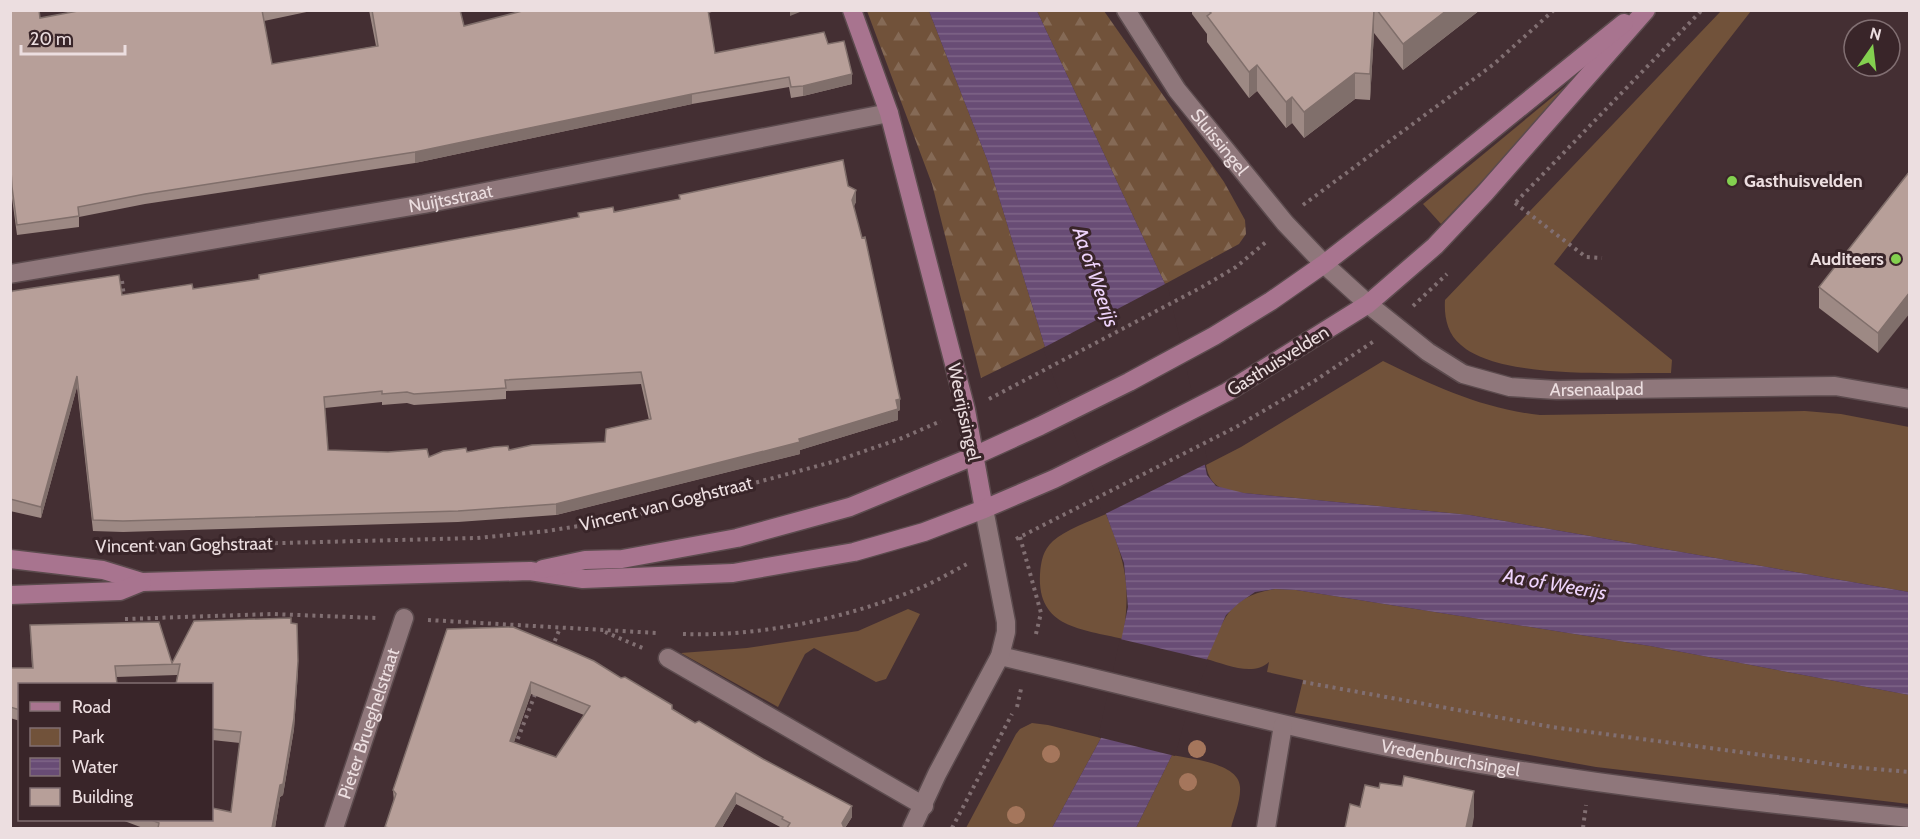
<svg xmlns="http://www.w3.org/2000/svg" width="1920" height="839" viewBox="0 0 1920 839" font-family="Cabin,sans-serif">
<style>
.green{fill:#71523a}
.forest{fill:url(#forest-firs)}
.water{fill:url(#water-rules)}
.pier{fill:#442f33}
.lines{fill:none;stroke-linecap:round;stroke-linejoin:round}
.street-casing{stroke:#5c4b4e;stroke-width:21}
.secondary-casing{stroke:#5c4b4e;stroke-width:21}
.path{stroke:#816f72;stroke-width:4;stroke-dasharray:3 4.5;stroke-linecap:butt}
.street{stroke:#8f777b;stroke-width:18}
.secondary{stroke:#a8748f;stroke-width:18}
.tree{fill:#a5765c}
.wall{fill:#9d8984;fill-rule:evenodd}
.shaded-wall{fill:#806f6b}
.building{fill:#b79f99;stroke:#806f6b;stroke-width:1.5;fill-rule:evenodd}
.poi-dot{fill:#83d04f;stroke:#392529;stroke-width:2}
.labels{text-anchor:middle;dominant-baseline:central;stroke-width:6;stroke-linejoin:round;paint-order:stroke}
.street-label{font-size:18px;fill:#ecdee0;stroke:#392529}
.poi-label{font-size:18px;font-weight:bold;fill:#ecdee0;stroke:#392529;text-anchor:start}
.water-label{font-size:20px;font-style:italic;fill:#efd4fc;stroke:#392529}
</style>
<defs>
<pattern id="forest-firs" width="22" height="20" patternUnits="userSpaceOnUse" patternTransform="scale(1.5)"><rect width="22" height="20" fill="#71523a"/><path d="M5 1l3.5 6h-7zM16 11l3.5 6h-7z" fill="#856a56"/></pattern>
<pattern id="water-rules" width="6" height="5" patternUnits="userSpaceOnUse" patternTransform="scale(1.5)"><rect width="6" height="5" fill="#684c75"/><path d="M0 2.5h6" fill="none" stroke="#7e6588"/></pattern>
</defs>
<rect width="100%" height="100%" fill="#442f33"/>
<g class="green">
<path d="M1721 11H1751L1554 264 1672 360 1671 373C1619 372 1500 380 1461 345 1447 334 1444 316 1445 300Z"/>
<polygon points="1567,85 1570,89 1441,224 1423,204"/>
<path d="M1383 361C1434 386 1483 409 1540 415L1805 411 1841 414 1909 427V592L1470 515 1244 493C1223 490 1210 488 1206 465L1241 447Z"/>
<path d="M1106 514C1126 565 1131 584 1123 639 1082 629 1037 628 1040 574 1041 561 1043 550 1053 541 1065 530 1090 521 1106 514Z"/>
<path d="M1275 589 1296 590 1650 646 1909 695V804L1596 767 1295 713 1303 680 1267 672 1269 662C1253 677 1225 664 1206 659 1224 620 1227 597 1275 589Z"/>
<polygon points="908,609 920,614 886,679 876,682 814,648 805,654 778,707 681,653 747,648 858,631"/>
<polygon points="1032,723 1048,725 1101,738 1052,828 966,828 1016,734 1020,729"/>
<path d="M1172 755C1191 759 1239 763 1240 787 1241 800 1234 816 1231 828H1136Z"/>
</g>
<g class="forest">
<polygon points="867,11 929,11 988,162 1045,347 981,378 932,184"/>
<polygon points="1037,11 1104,11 1224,182 1245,220 1246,234 1239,244 1165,284"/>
</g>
<polygon class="water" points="929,11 1037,11 1165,284 1207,475 1216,486 1244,493 1470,515 1909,592 1909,695 1650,646 1296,590 1275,589 1255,592 1239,603 1226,615 1183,715 1172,755 1136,828 1052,828 1101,738 1128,607 1124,563 1045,347 988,162"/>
<g class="pier">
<polygon points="1167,283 1208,463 1103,515 1043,348"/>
<polygon points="1120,639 1209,660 1186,716 1175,756 1098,737"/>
</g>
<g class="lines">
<g class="street-casing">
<g id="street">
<path id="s1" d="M1126 10 1177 90 1285 223 1324 264 1368 304 1428 352 1463 374 1510 387 1557 390 1835 386 1910 399"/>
<path id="s2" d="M10 274 424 204 889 113"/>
<path id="s3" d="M1000 656C1145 689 1288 729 1435 756 1592 785 1751 802 1910 818"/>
<polyline points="668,658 924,806"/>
<path id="s4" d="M334 828 404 618"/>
<polyline points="912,828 937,774 1000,656 1006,632 1006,622 984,509"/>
<polyline points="1266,828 1283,725"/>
</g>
</g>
<g class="secondary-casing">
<g id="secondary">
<polyline points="852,10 889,113 966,410 984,509"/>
<polyline points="10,559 103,570 142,582 530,571 583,579 733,573 854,552 924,532 984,509 1054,479 1145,434 1227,392 1368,304 1435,246 1485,193 1646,10"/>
<polyline points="543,569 585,560 622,559 737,538 850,507 974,456 1040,426 1129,382 1214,336 1271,301 1324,264 1396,208 1624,23"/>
<polyline points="10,595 120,591 142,582"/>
</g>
</g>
<g class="path">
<polyline points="1516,202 1702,10"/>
<polyline points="1515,203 1586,257 1602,258"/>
<polyline points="1303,205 1494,64 1554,10"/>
<polyline points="122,281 124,297"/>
<polyline points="1413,306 1447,274"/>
<polyline points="989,399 1202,287 1236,267 1266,242"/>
<polyline points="1020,537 1041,613 1035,638"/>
<polyline points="1016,539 1236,427 1316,380 1374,341"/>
<polyline points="125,547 477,538 547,531 617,520 836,461 902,438 941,421"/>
<polyline points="125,619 272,614 376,618"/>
<polyline points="428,620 657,633"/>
<polyline points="605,632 645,649"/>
<path d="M683 634C761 637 848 618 920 588 937 581 953 571 969 563"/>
<polyline points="552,648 560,628"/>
<polyline points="1303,682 1552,727 1852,767 1910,772"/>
<polyline points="1017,707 1021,689"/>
<polyline points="515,746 536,692"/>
<polyline points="952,828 1012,714"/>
<polyline points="1583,828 1586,805"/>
</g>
<use href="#street" class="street"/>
<use href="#secondary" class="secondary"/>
</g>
<g class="tree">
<circle cx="1197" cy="749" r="9"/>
<circle cx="1051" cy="754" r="9"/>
<circle cx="1188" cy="782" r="9"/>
<circle cx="1016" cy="815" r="9"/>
</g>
<g class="wall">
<polygon points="83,10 316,10 264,21 272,64 376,46 369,10 460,10 464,26 526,10 719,10 708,13 715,53 828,44 852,84 803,96 791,98 789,87 692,104 415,163 145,204 79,217 79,227 17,235 12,198 10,165 10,11 40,18"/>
<polygon points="1192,10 1480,10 1403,70 1374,33 1370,100 1355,99 1304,138 1292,123 1286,128 1257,91 1249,98 1207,42 1207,34 1192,14"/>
<polygon points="1910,171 1878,353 1819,308 1819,287"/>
<path d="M848 186 856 202 853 207 900 410 898 411V420L800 450V454L556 515 458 522 123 532 93 531 77 387 41 518 10 511V293L122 295 193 289 259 279V275L531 226 578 217V213L614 212 679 199V195ZM641 384 649 420 605 442 509 450 429 457 328 450 325 408 382 402V405L407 403 414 405 506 399V391Z"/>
<polygon points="291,623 298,672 294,729 283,795 280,797 275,828 143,828 119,819 212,819 231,812 240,743 212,740 212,684 177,675 116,677 20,684 20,721 10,718 10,668 32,668 30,625 172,663"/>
<path d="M447 629 621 678 852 817 845 828H782L736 804 722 828H385L394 802 393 790ZM531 694 584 715 556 757 514 742Z"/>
</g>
<g class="shaded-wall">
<polygon points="706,10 719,10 706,13"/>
<polygon points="790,10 805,10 790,16"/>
<polygon points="1374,10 1374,33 1370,100 1370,74"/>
<polygon points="1447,10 1480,10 1403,70 1403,44"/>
<polygon points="1257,65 1257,91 1249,98 1249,72"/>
<polygon points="1355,73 1355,99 1304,138 1304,112"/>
<polygon points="852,74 852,84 803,96 803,86"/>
<polygon points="692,94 692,104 415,163 415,152"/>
<polygon points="1292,97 1292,123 1286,128 1286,102"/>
<polygon points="856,190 856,202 852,211 852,200"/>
<polygon points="1910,292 1910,313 1878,353 1878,333"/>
<polygon points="77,376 77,387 41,518 41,507"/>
<polygon points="900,399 900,410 898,411 898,420 800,450 800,454 556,515 556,504 799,439"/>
<polygon points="298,661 294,729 283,795 280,797 275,828 272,828 280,785"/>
<polygon points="531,682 531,694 510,753 510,741"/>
<polygon points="1474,791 1474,817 1472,828 1466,828"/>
<polygon points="736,793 736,804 722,828 715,828"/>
<polygon points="852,806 852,817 845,828 842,828 842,823"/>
</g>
<g class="building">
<polygon points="15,10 39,10 40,18 83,10 262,10 272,64 378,46 372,10 460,10 464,26 526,10 708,10 715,53 824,32 828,44 844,41 852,74 803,86 791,87 789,77 692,94 415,152 145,194 78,207 79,216 17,225 12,187 10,154 10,11"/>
<polygon points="1208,10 1374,10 1370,74 1355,73 1304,112 1292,97 1286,102 1257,65 1249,72 1207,16 1211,13"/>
<polygon points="1377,10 1447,10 1403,44"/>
<path d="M843 160 848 186 856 190 852 200 862 238 865 237 900 399 896 400 898 409 799 439 800 442 556 504 458 511 123 521 93 520 77 376 41 507 10 499V293L13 291 119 275 122 295 192 284 193 289 259 279V275L531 226 579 217 578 213 613 207 614 212 680 199 679 195ZM641 372 651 419 606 429 605 442 532 445 509 450 508 446 494 447 467 452 466 448 443 451 429 457 427 449 388 452 328 450 324 397 382 391V394L407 392 414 394 506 388 505 380Z"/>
<polygon points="1910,171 1910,292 1878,333 1819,287"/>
<polygon points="291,618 291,623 297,624 298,661 294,718 283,784 280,785 272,828 158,828 159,823 149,819 212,819 212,808 231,812 241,732 212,729 212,684 176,684 180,664 115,666 117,684 20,684 20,710 10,707 10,668 33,668 30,625 159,622 172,663 194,621"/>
<path d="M513 627 569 650 594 661 621 678 625 677 672 705V709L695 723 699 721 763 759 852 806 842 823 844 828H787L790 823 782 819 783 817 736 793 715 828H389L385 827 396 794 393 790 447 629ZM531 682 590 706 556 757 510 741Z"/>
<polygon points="1404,776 1474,791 1466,828 1345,828 1350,804 1360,807 1365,785 1379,788 1380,783 1402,786"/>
</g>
<g class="poi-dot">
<circle cx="1732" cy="181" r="6"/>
<circle cx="1896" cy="259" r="6"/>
</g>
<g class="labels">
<g class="street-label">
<text stroke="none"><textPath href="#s1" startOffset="162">Sluissingel</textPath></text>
<text stroke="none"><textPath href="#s2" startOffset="447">Nuijtsstraat</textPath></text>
<text transform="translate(1278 361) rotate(-32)">Gasthuisvelden</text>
<text stroke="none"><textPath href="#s1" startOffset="636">Arsenaalpad</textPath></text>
<text transform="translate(964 412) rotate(78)">Weerijssingel</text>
<text transform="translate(666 504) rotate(-14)">Vincent van Goghstraat</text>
<text transform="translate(184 545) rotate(-1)">Vincent van Goghstraat</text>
<text stroke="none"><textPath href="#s4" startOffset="110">Pieter Brueghelstraat</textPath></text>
<text stroke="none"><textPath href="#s3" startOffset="462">Vredenburchsingel</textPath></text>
</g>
<g class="poi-label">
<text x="1744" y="181">Gasthuisvelden</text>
<text x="1884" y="259" text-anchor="end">Auditeers</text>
</g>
<g class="water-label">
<text transform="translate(1096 277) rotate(71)">Aa of Weerijs</text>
<text transform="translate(1555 584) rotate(10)">Aa of Weerijs</text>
</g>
</g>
<rect width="1920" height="839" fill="none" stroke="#ecdee0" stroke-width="24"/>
<rect x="18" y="683" width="195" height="138" fill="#392529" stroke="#816f72" stroke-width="1.5"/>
<rect x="30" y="702" width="30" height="9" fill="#a8748f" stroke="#816f72" stroke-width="1.5"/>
<text x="72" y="713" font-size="18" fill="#ecdee0">Road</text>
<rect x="30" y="728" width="30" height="18" fill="#71523a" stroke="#816f72" stroke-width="1.5"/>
<text x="72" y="743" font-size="18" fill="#ecdee0">Park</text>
<rect x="30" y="758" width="30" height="18" fill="url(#water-rules)" stroke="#816f72" stroke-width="1.5"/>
<text x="72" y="773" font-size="18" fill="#ecdee0">Water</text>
<rect x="30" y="788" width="30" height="18" fill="#b79f99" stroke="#816f72" stroke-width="1.5"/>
<text x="72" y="803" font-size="18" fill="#ecdee0">Building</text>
<g transform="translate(1872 48) rotate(14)"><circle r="28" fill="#392529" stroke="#816f72" stroke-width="1.5"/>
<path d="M0-4.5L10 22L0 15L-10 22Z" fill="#83d04f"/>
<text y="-9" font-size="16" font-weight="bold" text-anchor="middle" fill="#ecdee0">N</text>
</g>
<path d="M21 45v9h104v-9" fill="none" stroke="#ecdee0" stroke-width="3"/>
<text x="30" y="45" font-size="18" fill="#ecdee0" stroke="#392529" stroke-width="4.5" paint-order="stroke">20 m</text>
</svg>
